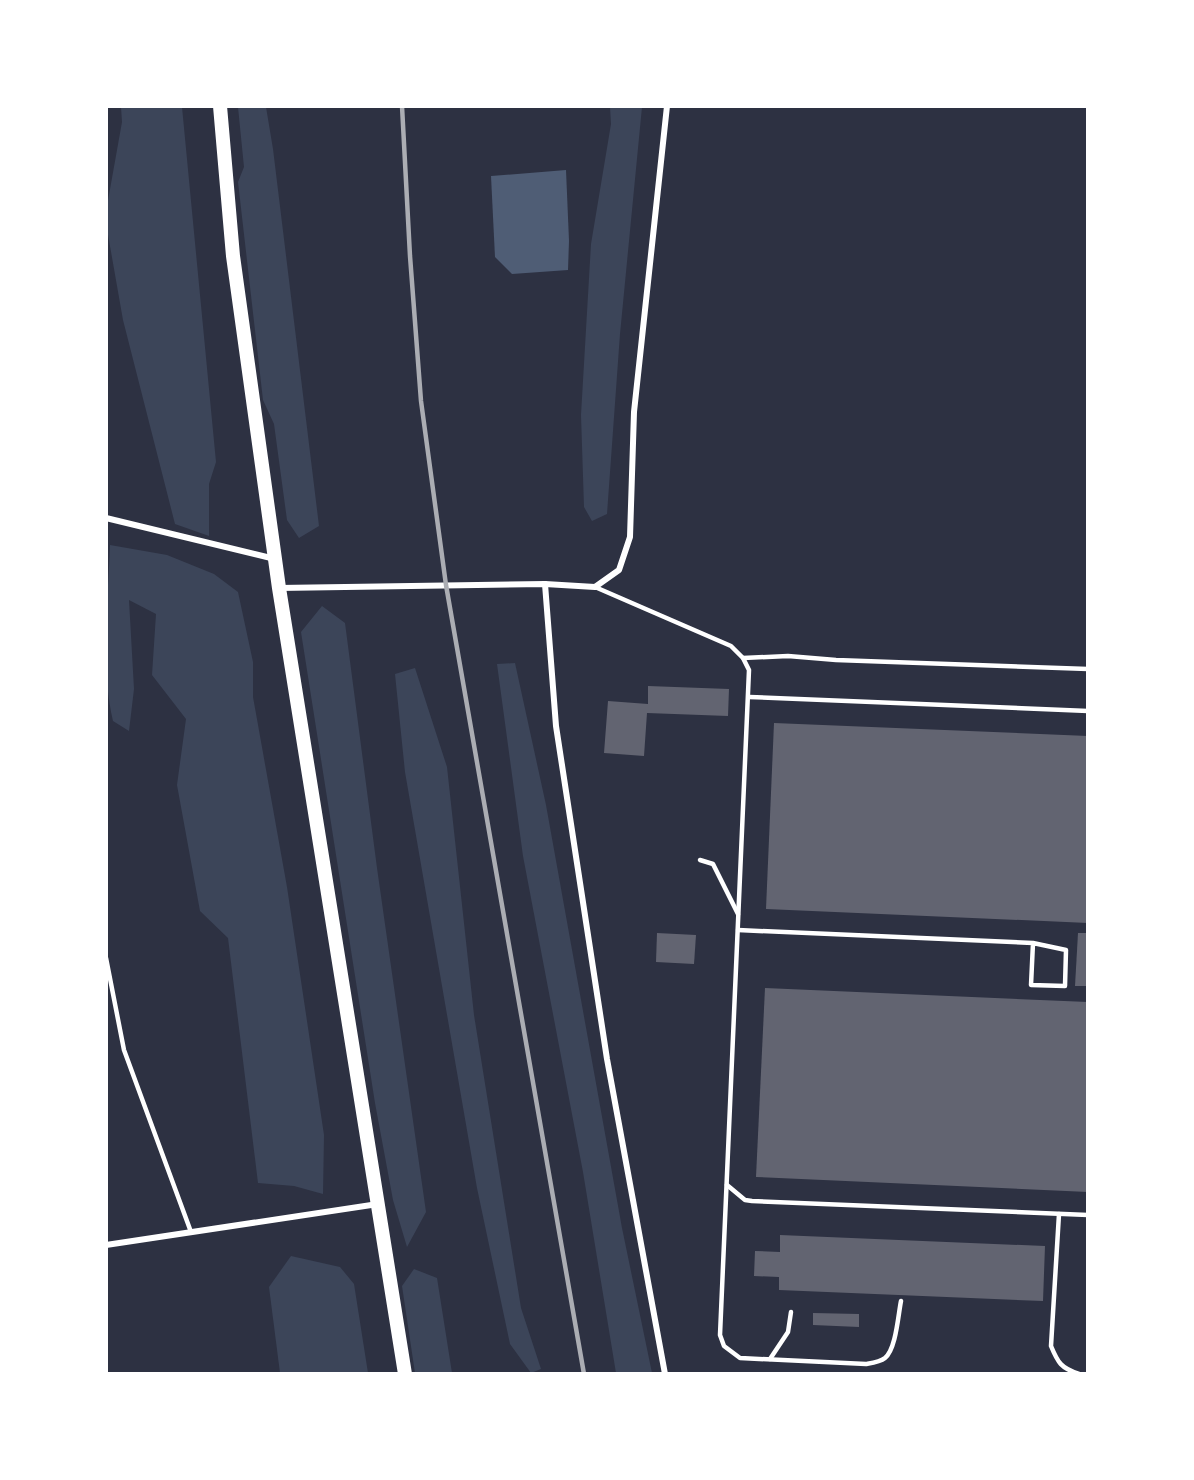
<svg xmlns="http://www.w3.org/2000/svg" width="1194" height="1480" viewBox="0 0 1194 1480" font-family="'Fira Sans Condensed',sans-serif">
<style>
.green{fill:#3c4559}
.water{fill:#4f5d75}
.building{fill:#626471}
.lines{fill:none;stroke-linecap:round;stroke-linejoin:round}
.service{stroke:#fff;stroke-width:4.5}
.minor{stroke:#fff;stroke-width:6}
.primary{stroke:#fff;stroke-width:14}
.rail{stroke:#abadb3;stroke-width:4.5}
</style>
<rect width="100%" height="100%" fill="#2d3142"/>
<g class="green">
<polygon points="121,107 182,107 216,462 209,484 209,536 175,524 123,320 107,229 107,206 122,122"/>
<polygon points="238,107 266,107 273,149 319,526 299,538 287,520 274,424 263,400 238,182 244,167"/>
<polygon points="610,107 642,107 620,334 607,514 592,521 584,507 581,415 591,244 611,124"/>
<path d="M110 545 167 555 214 574 238 592 253 662V697L287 887 324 1135 323 1194 294 1186 258 1183 228 938 200 911 177 785 186 719 152 675 156 614 129 600 134 689 129 731 113 721C100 664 108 603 110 545Z"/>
<polygon points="322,606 345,623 377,868 426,1212 407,1247 393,1200 375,1103 301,632"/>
<polygon points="515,663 546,805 622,1228 652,1373 616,1373 583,1172 523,856 497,664"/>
<polygon points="415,668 447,767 474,1015 521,1308 541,1369 531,1373 510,1344 477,1188 405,772 395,674"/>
<polygon points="291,1256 340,1267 354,1284 368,1373 280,1373 269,1287"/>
<polygon points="414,1269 437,1278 452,1373 415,1373 402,1286"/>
</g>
<polygon class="water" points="566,170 569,241 568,270 512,274 495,257 491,176"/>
<g class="building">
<polygon points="648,686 729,689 728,716 647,713 644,756 604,753 608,701 648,704"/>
<polygon points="774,723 1088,736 1088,923 766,909"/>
<polygon points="657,933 696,935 694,964 656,962"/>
<polygon points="1078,933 1088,933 1088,986 1075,986"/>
<polygon points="765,988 1088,1002 1088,1192 756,1177"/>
<polygon points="780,1235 1045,1246 1043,1301 779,1290 779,1277 754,1276 755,1251 780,1252"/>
<polygon points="813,1313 859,1314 859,1327 813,1325"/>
</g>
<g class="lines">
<g class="service">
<path d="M595 587 731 646 743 658 749 670 720 1335 724 1346 740 1358 866 1364C872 1363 880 1362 885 1358 896 1349 898 1316 901 1301"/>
<polyline points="743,658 788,656 836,660 1088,669"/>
<polyline points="749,697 1088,711"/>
<polyline points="700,860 713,864 738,914"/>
<polyline points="738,930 1033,943 1031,985 1065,986 1066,950 1033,943"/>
<polyline points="106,958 124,1050 191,1232"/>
<polyline points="727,1185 745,1200 752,1201 1088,1215"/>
<path d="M1059 1214 1051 1346C1058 1363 1061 1368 1079 1374"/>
<polyline points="770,1359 788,1332 791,1312"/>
</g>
<g class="minor">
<polyline points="106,518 275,559"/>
<polyline points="545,584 556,726 607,1059 665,1374"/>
<polyline points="279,588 545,584 595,587 619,570 630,537 634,412 667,106"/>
<polyline points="106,1245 378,1204"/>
</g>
<polyline class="primary" points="220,106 233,256 279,588 405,1374"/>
<polyline class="rail" points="402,106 410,256 421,401 446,585 584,1374"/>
</g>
<rect width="1194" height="1480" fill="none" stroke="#ffffff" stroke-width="216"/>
</svg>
